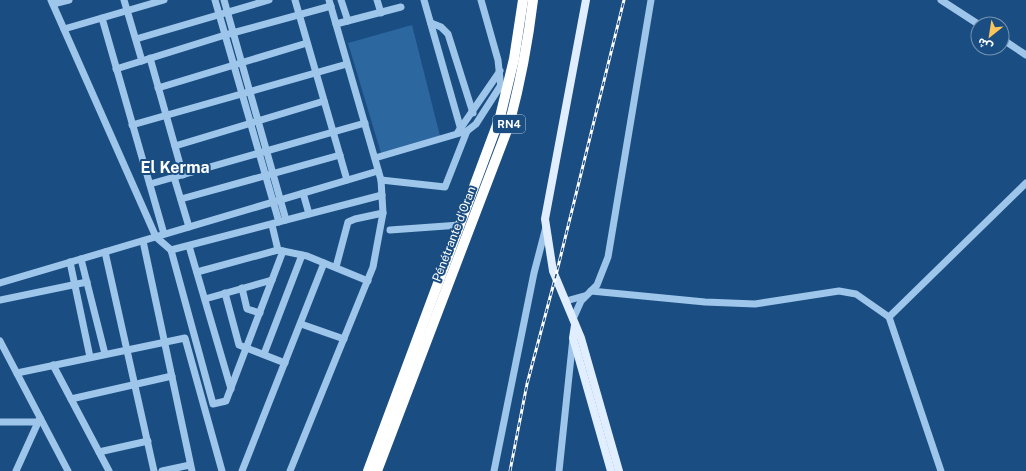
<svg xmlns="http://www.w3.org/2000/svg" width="1026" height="471" viewBox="0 0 1026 471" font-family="'Public Sans','Noto Sans Arabic',sans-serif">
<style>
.green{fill:#2d67a0}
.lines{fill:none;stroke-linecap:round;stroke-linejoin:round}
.minor{stroke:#9ec5ea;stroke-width:7}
.major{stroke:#e1eeff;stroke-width:8}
.highway{stroke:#fff;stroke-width:10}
.rail-casing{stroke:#fff;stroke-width:3}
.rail{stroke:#1a4d81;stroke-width:1.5;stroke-dasharray:4.5;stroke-linecap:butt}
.labels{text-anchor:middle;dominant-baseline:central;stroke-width:4;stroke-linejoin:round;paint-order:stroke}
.shield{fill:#1a4d81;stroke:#bacad9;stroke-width:1}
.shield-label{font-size:11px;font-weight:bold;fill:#fff}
.street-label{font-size:12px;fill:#fff;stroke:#1a4d81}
.district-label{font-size:16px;font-weight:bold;fill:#fff;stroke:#1a4d81}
</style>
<rect width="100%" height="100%" fill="#1a4d81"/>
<polygon class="green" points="412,25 440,136 381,153 348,43"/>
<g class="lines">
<g class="minor">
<polyline points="51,0 156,237 171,250 213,404 226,401 283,251"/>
<polyline points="124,0 142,61"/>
<polyline points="215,0 279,222"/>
<polyline points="224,0 286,220"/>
<polyline points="295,0 347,180"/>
<polyline points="341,0 348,21"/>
<polyline points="377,0 381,13"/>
<polyline points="424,0 461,130"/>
<polyline points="481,0 498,60 501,89"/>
<polyline points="941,0 978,24"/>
<polyline points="53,4 69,0"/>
<polyline points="102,18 164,234"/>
<polyline points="431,23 441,27 448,34 473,113"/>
<polyline points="336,24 401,7"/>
<polyline points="64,29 164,0"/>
<polyline points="136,39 269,0"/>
<polyline points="1002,39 1026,55"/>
<polyline points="150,58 183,175"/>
<polyline points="116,69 225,35 331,6"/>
<polyline points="158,88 307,43"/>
<polyline points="132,125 347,64"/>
<polyline points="458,132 500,71"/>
<polyline points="175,146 324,101"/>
<polyline points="375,158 467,131 476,124 501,85"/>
<polyline points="174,177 189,227"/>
<polyline points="381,180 445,187 467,131"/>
<polyline points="150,184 365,123"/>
<polyline points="303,193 309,214"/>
<polyline points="181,199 340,155"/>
<polyline points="272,225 278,250 307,256 368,281"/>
<polyline points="390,230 460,225"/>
<polyline points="143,241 192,471"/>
<polyline points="189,246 231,389"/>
<polyline points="171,250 382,195"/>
<polyline points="105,252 154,471"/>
<polyline points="81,259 105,354"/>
<polyline points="70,262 90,357"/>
<polyline points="336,267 348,222 355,219 383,213"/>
<polyline points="197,272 278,250"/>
<polyline points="0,283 378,171"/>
<polyline points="242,288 247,309 260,313"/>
<polyline points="591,291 705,302 755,304 839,291 856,294 889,317 941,471"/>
<polyline points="225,293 239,345 285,363"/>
<polyline points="205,299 272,280"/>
<polyline points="0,300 87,282"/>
<polyline points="566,301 584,296"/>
<polyline points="889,317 1026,183"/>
<polyline points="573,319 581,301 597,285 608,257 651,0"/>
<polyline points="301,324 344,339"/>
<polyline points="0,341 68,471"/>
<polyline points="264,354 302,255"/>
<polyline points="53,365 109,471"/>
<polyline points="17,373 185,338 222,471"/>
<polyline points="71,399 172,376"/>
<polyline points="0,422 39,422"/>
<polyline points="99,452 148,441"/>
<polyline points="16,471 40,418"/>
<polyline points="162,471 190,465"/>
<polyline points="242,471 324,263"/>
<polyline points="290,471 373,267 383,213 381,180 329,0"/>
<polyline points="494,471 534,273 546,227"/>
<polyline points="559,471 573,338"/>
</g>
<g class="major">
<polyline points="586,0 545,219 553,271 581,338 619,471"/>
<polyline points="575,325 573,338 611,471"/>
</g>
<g class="highway">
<polyline points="368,471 500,117 514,59 523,0"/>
<path d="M377 471 509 125C520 84 528 42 533 0"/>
</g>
<g class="rail-casing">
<polyline id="rail" points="510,471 527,384 556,275 624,0"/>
</g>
<use href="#rail" class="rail"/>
</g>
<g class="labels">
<rect class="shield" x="493" y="115" width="32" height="18" rx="3"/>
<g class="shield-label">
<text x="509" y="124">RN4</text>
</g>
<g class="street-label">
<text transform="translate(454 234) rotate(-69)">Pénétrante d'Oran</text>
</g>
<g class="district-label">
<text x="175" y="167">El Kerma</text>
</g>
</g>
<g transform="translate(990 36) rotate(210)"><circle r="19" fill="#1a4d81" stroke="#7694b3"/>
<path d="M0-3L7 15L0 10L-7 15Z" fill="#fdc559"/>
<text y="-6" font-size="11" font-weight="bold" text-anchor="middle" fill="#ffffff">ش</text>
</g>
</svg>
